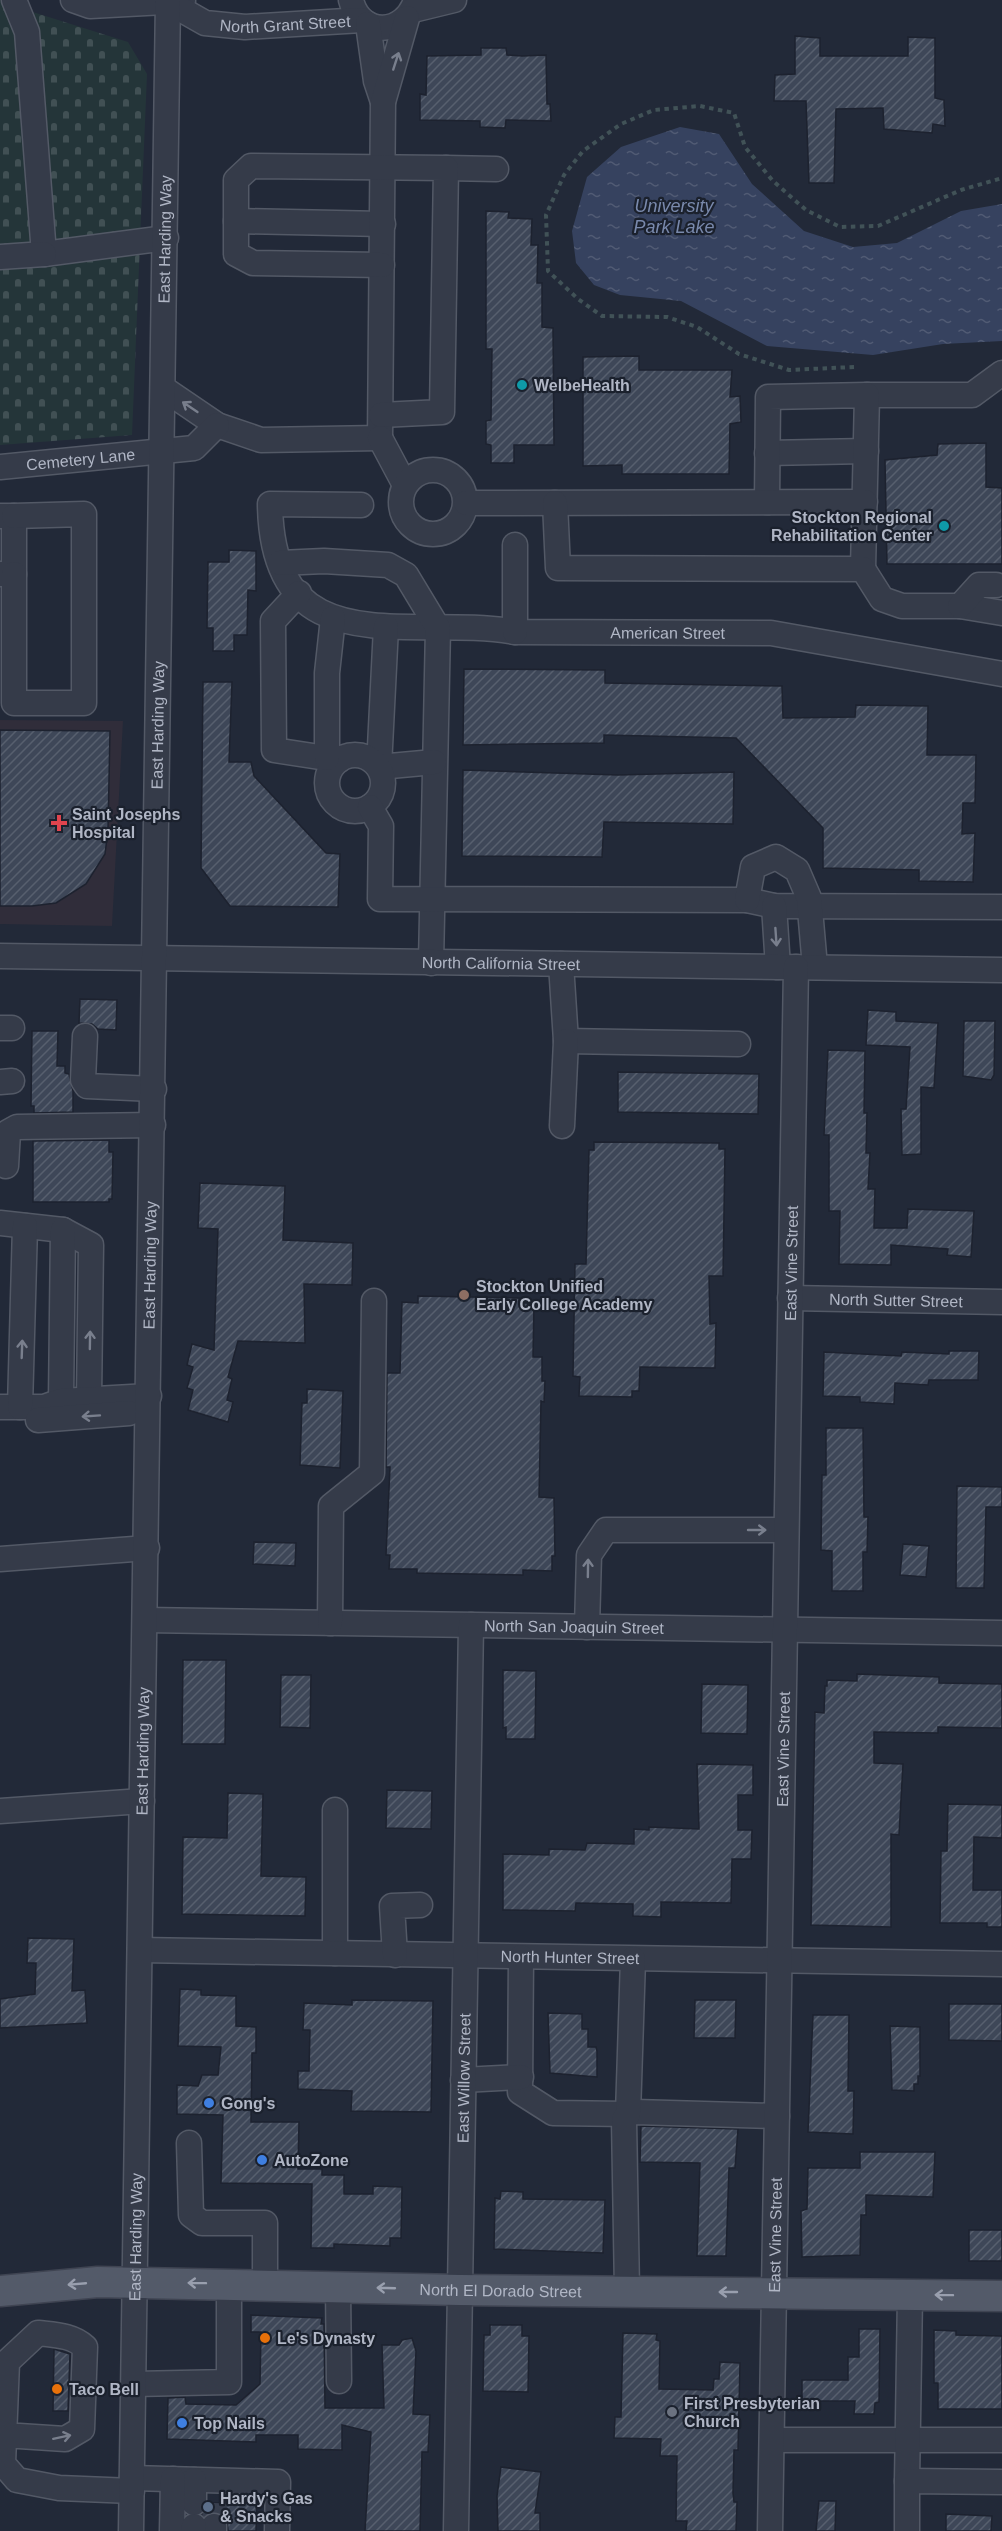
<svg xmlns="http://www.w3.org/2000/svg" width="1002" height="2531" viewBox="0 0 1002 2531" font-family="Helvetica,sans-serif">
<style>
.medical{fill:#302d3a}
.cemetery{fill:url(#cemetery-stones)}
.water{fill:url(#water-ripples)}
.building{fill:url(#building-hatch);stroke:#1d222f;stroke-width:1.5}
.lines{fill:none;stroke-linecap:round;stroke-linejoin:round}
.minor-tunnel{stroke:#373e4d;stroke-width:24;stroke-dasharray:24 12;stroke-linecap:butt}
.minor-casing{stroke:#535966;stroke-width:27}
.major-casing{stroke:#3f4452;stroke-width:33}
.path{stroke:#415257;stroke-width:4;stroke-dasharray:4.5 4.5;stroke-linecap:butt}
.minor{stroke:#353b49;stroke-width:24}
.major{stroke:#535a69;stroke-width:30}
.oneway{stroke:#797f8d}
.oneway2{stroke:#999fae}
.culture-dot{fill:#0f9aa8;stroke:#1b212d;stroke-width:2}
.health-dot{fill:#e0444e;stroke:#1b212d;stroke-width:2}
.education-dot{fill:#8d6e63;stroke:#1b212d;stroke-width:2}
.shop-dot{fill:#3f7fe0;stroke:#1b212d;stroke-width:2}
.food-dot{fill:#e8710a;stroke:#1b212d;stroke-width:2}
.worship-dot{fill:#6b7280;stroke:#1b212d;stroke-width:2}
.service-dot{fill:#5c6f8a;stroke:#1b212d;stroke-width:2}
.labels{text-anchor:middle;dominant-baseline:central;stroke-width:4.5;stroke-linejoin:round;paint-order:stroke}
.street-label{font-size:16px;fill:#b0b6c5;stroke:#1b212d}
.poi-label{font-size:16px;font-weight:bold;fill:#b0b6c5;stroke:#1b212d;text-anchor:start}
.water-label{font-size:18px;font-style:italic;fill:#7989ac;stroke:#1b212d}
</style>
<defs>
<pattern id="cemetery-stones" width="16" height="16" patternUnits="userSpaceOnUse" patternTransform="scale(1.5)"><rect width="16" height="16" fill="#243539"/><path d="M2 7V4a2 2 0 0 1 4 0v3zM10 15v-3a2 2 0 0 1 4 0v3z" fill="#415054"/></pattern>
<pattern id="water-ripples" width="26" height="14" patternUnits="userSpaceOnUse" patternTransform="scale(1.5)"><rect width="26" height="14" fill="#36425f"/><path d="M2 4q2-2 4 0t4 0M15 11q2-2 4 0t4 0" fill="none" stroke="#515b74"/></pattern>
<pattern id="building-hatch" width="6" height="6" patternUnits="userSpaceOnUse" patternTransform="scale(1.5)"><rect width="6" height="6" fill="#3e4758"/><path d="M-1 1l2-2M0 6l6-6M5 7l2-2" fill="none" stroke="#575f6e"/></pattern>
</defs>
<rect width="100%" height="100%" fill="#222938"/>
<polygon class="medical" points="0,720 123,721 112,926 0,924"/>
<polygon class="cemetery" points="0,0 17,0 20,8 128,42 147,74 132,435 0,445"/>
<polygon class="water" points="680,127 719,134 752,184 804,231 853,247 897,243 961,211 1002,204 1002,341 943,344 873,355 767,346 681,301 620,295 594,285 576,263 572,231 587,177 621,147"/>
<g class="building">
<polygon points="795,36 820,38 820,56 908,56 908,37 935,38 935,98 944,100 945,126 933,124 932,133 884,129 883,108 836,109 834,183 809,183 806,101 774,101 775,75 795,74"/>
<polygon points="481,48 506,48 507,55 522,56 546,55 547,104 550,104 551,121 506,120 505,128 480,127 480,121 420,120 420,94 426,95 427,56 481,55"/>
<polygon points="486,211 509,212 508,218 532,219 531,245 538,245 537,283 542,283 542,327 553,328 554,445 514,445 514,463 491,463 491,445 486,444 486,421 491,420 492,349 486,349"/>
<polygon points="639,356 639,370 732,370 730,397 740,396 741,422 730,424 729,474 622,474 622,465 583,466 583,357"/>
<polygon points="986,443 986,487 1002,488 1002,564 887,564 885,460 937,455 938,444"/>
<polygon points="229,550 256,551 256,591 248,590 247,635 234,635 234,651 213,651 213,628 207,628 208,562 229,562"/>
<polygon points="464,669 605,670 605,683 782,686 783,718 855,717 856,705 928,706 927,755 976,755 975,803 963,803 962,834 975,833 973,882 919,881 919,870 823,868 823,828 736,738 604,735 604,743 463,745"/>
<polygon points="203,682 232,682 229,762 251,762 254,776 326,853 340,854 338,907 230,906 201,868"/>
<polygon points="0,730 110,731 108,830 105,854 86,884 56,903 32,906 0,906"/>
<polygon points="463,770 618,775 734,772 733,824 604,822 602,857 462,856"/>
<polygon points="80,999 117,1000 116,1030 98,1029 92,1024 79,1023"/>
<polygon points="868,1010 896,1012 896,1021 938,1023 934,1088 921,1087 921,1154 902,1155 901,1109 906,1109 910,1047 866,1045"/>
<polygon points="964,1021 995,1021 994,1075 991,1080 963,1076"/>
<polygon points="32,1031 58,1031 57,1066 65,1066 65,1073 69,1074 73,1091 73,1112 34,1113 34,1106 31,1106"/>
<polygon points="828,1050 865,1051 864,1113 867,1113 866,1153 870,1153 868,1189 875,1189 874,1228 907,1228 908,1209 974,1211 971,1257 947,1255 948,1249 891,1245 891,1265 839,1264 840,1211 829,1211 829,1135 824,1135"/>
<polygon points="618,1072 759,1074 758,1114 618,1112"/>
<polygon points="109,1140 109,1152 113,1152 112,1199 109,1199 109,1202 33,1202 33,1141"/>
<polygon points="594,1142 719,1143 719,1149 725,1149 723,1276 709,1276 710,1324 716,1323 715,1368 640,1367 639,1391 632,1391 632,1397 579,1396 580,1377 573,1376 575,1264 586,1264 589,1150 594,1150"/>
<polygon points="200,1183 285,1186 283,1240 353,1243 352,1285 304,1284 305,1343 238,1341 228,1377 232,1379 227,1400 233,1402 228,1422 188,1410 193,1390 187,1388 193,1367 187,1365 192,1344 214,1350 218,1229 198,1228"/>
<polygon points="418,1296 519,1298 519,1303 534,1303 533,1357 542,1357 542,1381 545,1381 544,1402 541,1401 539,1497 554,1498 555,1556 552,1556 552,1571 523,1570 523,1575 417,1573 417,1569 389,1569 390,1555 386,1555 390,1467 386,1467 387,1373 400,1373 402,1302 418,1303"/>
<polygon points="949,1351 979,1351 978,1380 929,1380 928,1385 895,1383 894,1404 860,1402 860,1397 823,1396 824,1352 901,1356 902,1352 949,1354"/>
<polygon points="307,1389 343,1391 340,1468 300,1465 302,1403 307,1403"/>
<polygon points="826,1428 863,1428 864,1517 868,1517 867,1552 863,1552 863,1591 832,1591 832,1551 821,1550 822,1475 826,1475"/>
<polygon points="957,1486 1002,1487 1002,1507 986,1507 984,1588 956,1588"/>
<polygon points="254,1542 296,1543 295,1566 253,1564"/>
<polygon points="903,1544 929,1546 926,1577 900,1575"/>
<polygon points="183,1660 226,1660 225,1744 182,1744"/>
<polygon points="503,1670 536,1671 535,1739 506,1739 506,1727 503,1728"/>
<polygon points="857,1674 939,1677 939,1683 1002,1684 1002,1728 938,1727 938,1733 874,1732 874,1763 903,1764 899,1835 891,1834 891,1927 811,1925 815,1712 824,1713 825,1686 827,1686 827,1680 857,1681"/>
<polygon points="281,1675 311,1675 310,1728 280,1727"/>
<polygon points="702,1684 748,1685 747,1734 701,1733"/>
<polygon points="697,1764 753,1765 753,1795 738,1795 738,1830 752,1830 751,1859 732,1859 731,1903 661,1902 661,1917 633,1916 633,1904 576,1903 575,1911 503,1910 503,1854 549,1855 549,1849 585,1850 587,1843 634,1844 634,1829 649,1830 649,1827 699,1829"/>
<polygon points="387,1790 432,1791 431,1829 386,1828"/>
<polygon points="228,1793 263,1794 261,1876 306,1877 305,1916 182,1914 183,1837 227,1838"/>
<polygon points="948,1804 1002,1805 1002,1838 974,1837 973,1890 1002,1890 1002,1927 987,1927 987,1923 940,1923 941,1851 947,1851"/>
<polygon points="28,1938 74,1939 72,1991 85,1990 87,2023 0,2028 0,1999 35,1994 36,1963 27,1963"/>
<polygon points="180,1989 201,1990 201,1995 236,1996 236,2026 256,2027 256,2053 252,2053 251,2122 299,2122 298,2169 322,2169 322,2175 344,2175 344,2194 373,2194 373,2186 402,2187 401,2238 390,2238 390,2246 334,2244 334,2248 311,2248 312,2184 221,2183 223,2115 177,2114 177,2085 198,2086 202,2075 218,2075 221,2047 178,2046"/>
<polygon points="352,2000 433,2001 431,2112 351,2111 352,2091 298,2089 298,2071 309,2071 310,2030 303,2030 304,2003 352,2005"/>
<polygon points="695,2000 736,2000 735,2038 694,2038"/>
<polygon points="949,2004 1002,2004 1002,2041 949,2040"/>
<polygon points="548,2013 582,2014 582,2029 588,2029 588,2047 596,2047 597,2051 597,2077 550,2073"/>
<polygon points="813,2015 849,2015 848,2091 854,2091 853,2134 808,2132"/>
<polygon points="890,2026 920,2027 920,2076 918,2076 918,2084 914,2084 914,2091 892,2090"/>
<polygon points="641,2126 738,2129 735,2168 729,2168 726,2256 697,2256 700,2163 640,2162"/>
<polygon points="860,2152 935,2152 933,2197 866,2195 866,2215 861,2215 860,2255 802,2257 801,2211 807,2209 808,2168 860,2168"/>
<polygon points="501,2191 523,2192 523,2199 605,2200 603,2253 494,2249 495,2198 500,2199"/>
<rect x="969" y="2230" width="33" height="31"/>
<polygon points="251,2315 322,2318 321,2324 324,2324 325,2408 384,2408 382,2345 399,2345 402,2340 412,2338 416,2351 413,2414 430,2415 428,2452 422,2452 420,2531 365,2531 371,2432 342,2425 342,2450 298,2449 298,2435 256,2435 256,2442 167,2439 168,2398 185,2397 186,2404 236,2405 260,2384 261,2332 251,2332"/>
<polygon points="490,2325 522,2325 522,2336 529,2336 528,2392 483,2391 484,2335 490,2335"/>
<polygon points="859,2329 880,2329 879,2402 875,2403 874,2414 854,2414 855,2401 802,2401 802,2380 848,2380 848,2357 859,2357"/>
<polygon points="934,2330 956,2331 956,2335 1002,2336 1002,2409 938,2409 938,2383 934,2383"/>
<polygon points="623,2333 657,2334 656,2340 660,2341 659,2389 713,2390 714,2379 719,2379 720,2362 740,2363 738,2450 734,2450 733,2493 734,2502 737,2502 736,2531 686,2531 687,2521 676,2521 677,2456 660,2456 661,2439 614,2438 615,2417 621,2417"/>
<polygon points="54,2349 70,2354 68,2411 53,2411"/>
<polygon points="501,2467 541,2472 535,2513 540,2513 540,2531 498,2531 497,2496"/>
<polygon points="225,2495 257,2496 256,2531 228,2531 227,2519 222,2514 213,2512 204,2516 202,2515 208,2503 225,2503"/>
<polygon points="819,2501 836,2501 835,2531 816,2531"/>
<polygon points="946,2514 992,2516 991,2531 946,2531"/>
</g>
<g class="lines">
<polyline class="minor-tunnel" points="214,2526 215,2503"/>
<g class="minor-casing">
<g id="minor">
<polyline points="14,0 27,32 44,254 166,238"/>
<polyline points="73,0 90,6 183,1"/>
<path d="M351 0C360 38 405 36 416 0"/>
<path id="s1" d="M168 2 205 23 245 27 362 20"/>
<polyline points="413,10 454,0"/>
<polyline points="368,24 376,81 383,102"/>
<polyline points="446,168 496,169"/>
<polyline points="236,221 383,224"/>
<polyline points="0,257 44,254"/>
<polyline points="164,389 217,425 261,440 380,438 383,102 407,18"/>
<polyline points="867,395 972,395 1002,373"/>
<polyline points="381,415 442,412 446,168 251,166 236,180 236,254 253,263 382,265"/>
<polyline points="380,438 405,485"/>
<polyline points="767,453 866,451"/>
<path id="s2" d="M0 467 194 448 217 425"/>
<circle cx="433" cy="502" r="32"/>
<polyline points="767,502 768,397 867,395 863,569"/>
<polyline points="466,503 865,502"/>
<polyline points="555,503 558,568 863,569 882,599 902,606 960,606 1002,613"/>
<path id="s3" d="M361 505 270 504C272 669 411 613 515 632L771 633 1002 674"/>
<polyline points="0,516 14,516 14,574 0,574"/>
<polyline points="14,516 84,514 84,703 14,703 14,574"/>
<polyline points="515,545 515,632"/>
<polyline points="280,563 324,561 388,565 406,575 438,628 431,963"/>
<polyline points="299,593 273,621 274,750 339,760"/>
<polyline points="960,606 979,585 996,585"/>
<polyline points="386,627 379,767 434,762"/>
<circle cx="355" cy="783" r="28"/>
<polyline points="327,758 327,673 333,618"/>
<polyline points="370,807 381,826 380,899 747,900 774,906 1002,907"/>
<polyline points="747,900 753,867 776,857 797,870 809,898 815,967"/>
<polyline points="774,906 778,967"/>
<path id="s4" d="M0 956 1002 970"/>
<polyline points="561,964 566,1041 738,1044"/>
<polyline points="0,1028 12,1028"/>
<polyline points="85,1036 83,1080 87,1086 154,1089"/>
<polyline points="0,1082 12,1081"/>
<polyline points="562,1126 566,1041"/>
<polyline points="6,1166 8,1132 17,1127 153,1125"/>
<polyline points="0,1223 63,1230 91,1245 89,1399"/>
<path id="s5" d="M790 1298 1002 1302"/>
<polyline points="61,1401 63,1230"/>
<polyline points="0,1407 44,1407 61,1401 149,1396"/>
<polyline points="20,1407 25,1226"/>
<polyline points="38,1420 129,1413"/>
<polyline points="0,1559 147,1548"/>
<path id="s6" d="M146 1620 1002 1633"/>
<polyline points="330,1623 331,1506 372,1473 374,1301"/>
<polyline points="587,1627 589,1555 606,1530 786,1530"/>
<polyline points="335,1810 335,1953"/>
<polyline points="0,1811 142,1801"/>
<path id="s7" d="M140 1950 1002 1964"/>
<polyline points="395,1955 392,1906 420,1905"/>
<polyline points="521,1957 520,2092 553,2113 628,2114 635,2112 777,2116"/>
<polyline points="463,2080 521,2077"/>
<polyline points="189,2143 191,2215 202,2223 265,2223 265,2285"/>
<polyline points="338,2287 339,2381"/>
<polyline points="627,2291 624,2120 628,2114 633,1959"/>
<polyline points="134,2384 229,2382 229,2284"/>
<path d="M4 2435 65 2439 82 2429 85 2347C72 2335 55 2335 38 2333L7 2362 3 2464 17 2480 59 2488 132 2491"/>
<polyline points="772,2440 1002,2440"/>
<polyline points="132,2478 278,2482 277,2531"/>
<polyline points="907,2481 910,2295"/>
<polyline points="194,2503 194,2480"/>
<polyline points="214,2526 214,2531"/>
<path id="s8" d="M131 2531 168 0"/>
<polyline points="172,2531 173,2479"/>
<polyline points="193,2531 194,2526"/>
<path id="s9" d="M456 2531 471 1625"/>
<path id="s10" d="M770 2531 796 967"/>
<polyline points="907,2531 907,2481 1002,2482"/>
</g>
</g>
<g class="major-casing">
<g id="major">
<path id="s11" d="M0 2291 98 2282 459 2290 1002 2296"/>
</g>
</g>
<polyline class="path" points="854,367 789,370 739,354 697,327 667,317 602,316 578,299 548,271 546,215 564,175 583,151 621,124 654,110 700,106 734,113 745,147 773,181 806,210 840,227 878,226 961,190 1002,178"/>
<use href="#minor" class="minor"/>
<use href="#major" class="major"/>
</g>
<defs><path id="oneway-shaft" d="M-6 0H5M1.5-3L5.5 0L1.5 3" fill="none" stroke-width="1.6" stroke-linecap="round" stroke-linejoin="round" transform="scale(1.5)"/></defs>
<g class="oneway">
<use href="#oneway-shaft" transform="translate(396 61) rotate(-72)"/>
<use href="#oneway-shaft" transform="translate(190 407) rotate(-146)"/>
<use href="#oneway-shaft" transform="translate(776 937) rotate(86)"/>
<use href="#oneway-shaft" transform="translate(90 1340) rotate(-89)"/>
<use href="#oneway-shaft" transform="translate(22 1349) rotate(-88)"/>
<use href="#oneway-shaft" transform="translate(91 1416) rotate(176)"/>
<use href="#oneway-shaft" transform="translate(757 1530)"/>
<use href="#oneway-shaft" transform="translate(588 1568) rotate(-89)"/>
<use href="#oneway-shaft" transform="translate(62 2437) rotate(-12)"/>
</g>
<g class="oneway2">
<use href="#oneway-shaft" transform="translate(197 2283) rotate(-179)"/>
<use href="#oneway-shaft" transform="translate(77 2284) rotate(175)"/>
<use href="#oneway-shaft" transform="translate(386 2288) rotate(-178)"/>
<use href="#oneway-shaft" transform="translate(728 2292) rotate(-180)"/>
<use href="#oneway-shaft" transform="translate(944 2295) rotate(-179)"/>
</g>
<g class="culture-dot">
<circle cx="522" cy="385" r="6"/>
<circle cx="944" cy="526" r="6"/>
</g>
<path class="health-dot" d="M56 814h6v6h6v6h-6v6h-6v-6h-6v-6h6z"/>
<circle class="education-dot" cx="464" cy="1295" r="6"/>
<g class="shop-dot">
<circle cx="209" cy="2103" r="6"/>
<circle cx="262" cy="2160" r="6"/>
<circle cx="182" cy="2423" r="6"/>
</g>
<g class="food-dot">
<circle cx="265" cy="2338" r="6"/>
<circle cx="57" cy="2389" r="6"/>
</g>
<circle class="worship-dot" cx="672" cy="2412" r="6"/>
<circle class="service-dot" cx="208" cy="2507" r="6"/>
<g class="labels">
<g class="street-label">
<text stroke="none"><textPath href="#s1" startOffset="123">North Grant Street</textPath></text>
<text stroke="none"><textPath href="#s8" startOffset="2292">East Harding Way</textPath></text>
<text stroke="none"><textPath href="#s2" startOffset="81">Cemetery Lane</textPath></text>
<text stroke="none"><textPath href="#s3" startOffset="566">American Street</textPath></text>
<text stroke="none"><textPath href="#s8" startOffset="1806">East Harding Way</textPath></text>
<text stroke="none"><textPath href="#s4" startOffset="501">North California Street</textPath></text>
<text stroke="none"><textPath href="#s10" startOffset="1268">East Vine Street</textPath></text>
<text stroke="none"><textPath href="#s8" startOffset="1266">East Harding Way</textPath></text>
<text stroke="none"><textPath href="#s5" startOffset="106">North Sutter Street</textPath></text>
<text stroke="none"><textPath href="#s6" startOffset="428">North San Joaquin Street</textPath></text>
<text stroke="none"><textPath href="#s10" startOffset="782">East Vine Street</textPath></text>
<text stroke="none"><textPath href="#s8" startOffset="780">East Harding Way</textPath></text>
<text stroke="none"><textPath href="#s7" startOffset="430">North Hunter Street</textPath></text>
<text stroke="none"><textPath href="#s9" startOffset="453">East Willow Street</textPath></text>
<text stroke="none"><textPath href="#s10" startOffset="296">East Vine Street</textPath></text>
<text stroke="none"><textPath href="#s8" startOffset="294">East Harding Way</textPath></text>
<text stroke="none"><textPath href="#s11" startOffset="501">North El Dorado Street</textPath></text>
</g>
<g class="poi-label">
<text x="534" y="385">WelbeHealth</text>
<text x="932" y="517" text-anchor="end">Stockton Regional<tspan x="932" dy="18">Rehabilitation Center</tspan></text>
<text x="72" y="814">Saint Josephs<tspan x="72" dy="18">Hospital</tspan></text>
<text x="476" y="1286">Stockton Unified<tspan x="476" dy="18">Early College Academy</tspan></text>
<text x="221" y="2103">Gong's</text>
<text x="274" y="2160">AutoZone</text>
<text x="277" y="2338">Le's Dynasty</text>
<text x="69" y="2389">Taco Bell</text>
<text x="684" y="2403">First Presbyterian<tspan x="684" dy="18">Church</tspan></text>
<text x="194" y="2423">Top Nails</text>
<text x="220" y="2498">Hardy's Gas<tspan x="220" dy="18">&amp; Snacks</tspan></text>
</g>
<g class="water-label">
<text x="674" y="206">University<tspan x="674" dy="21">Park Lake</tspan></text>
</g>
</g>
</svg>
